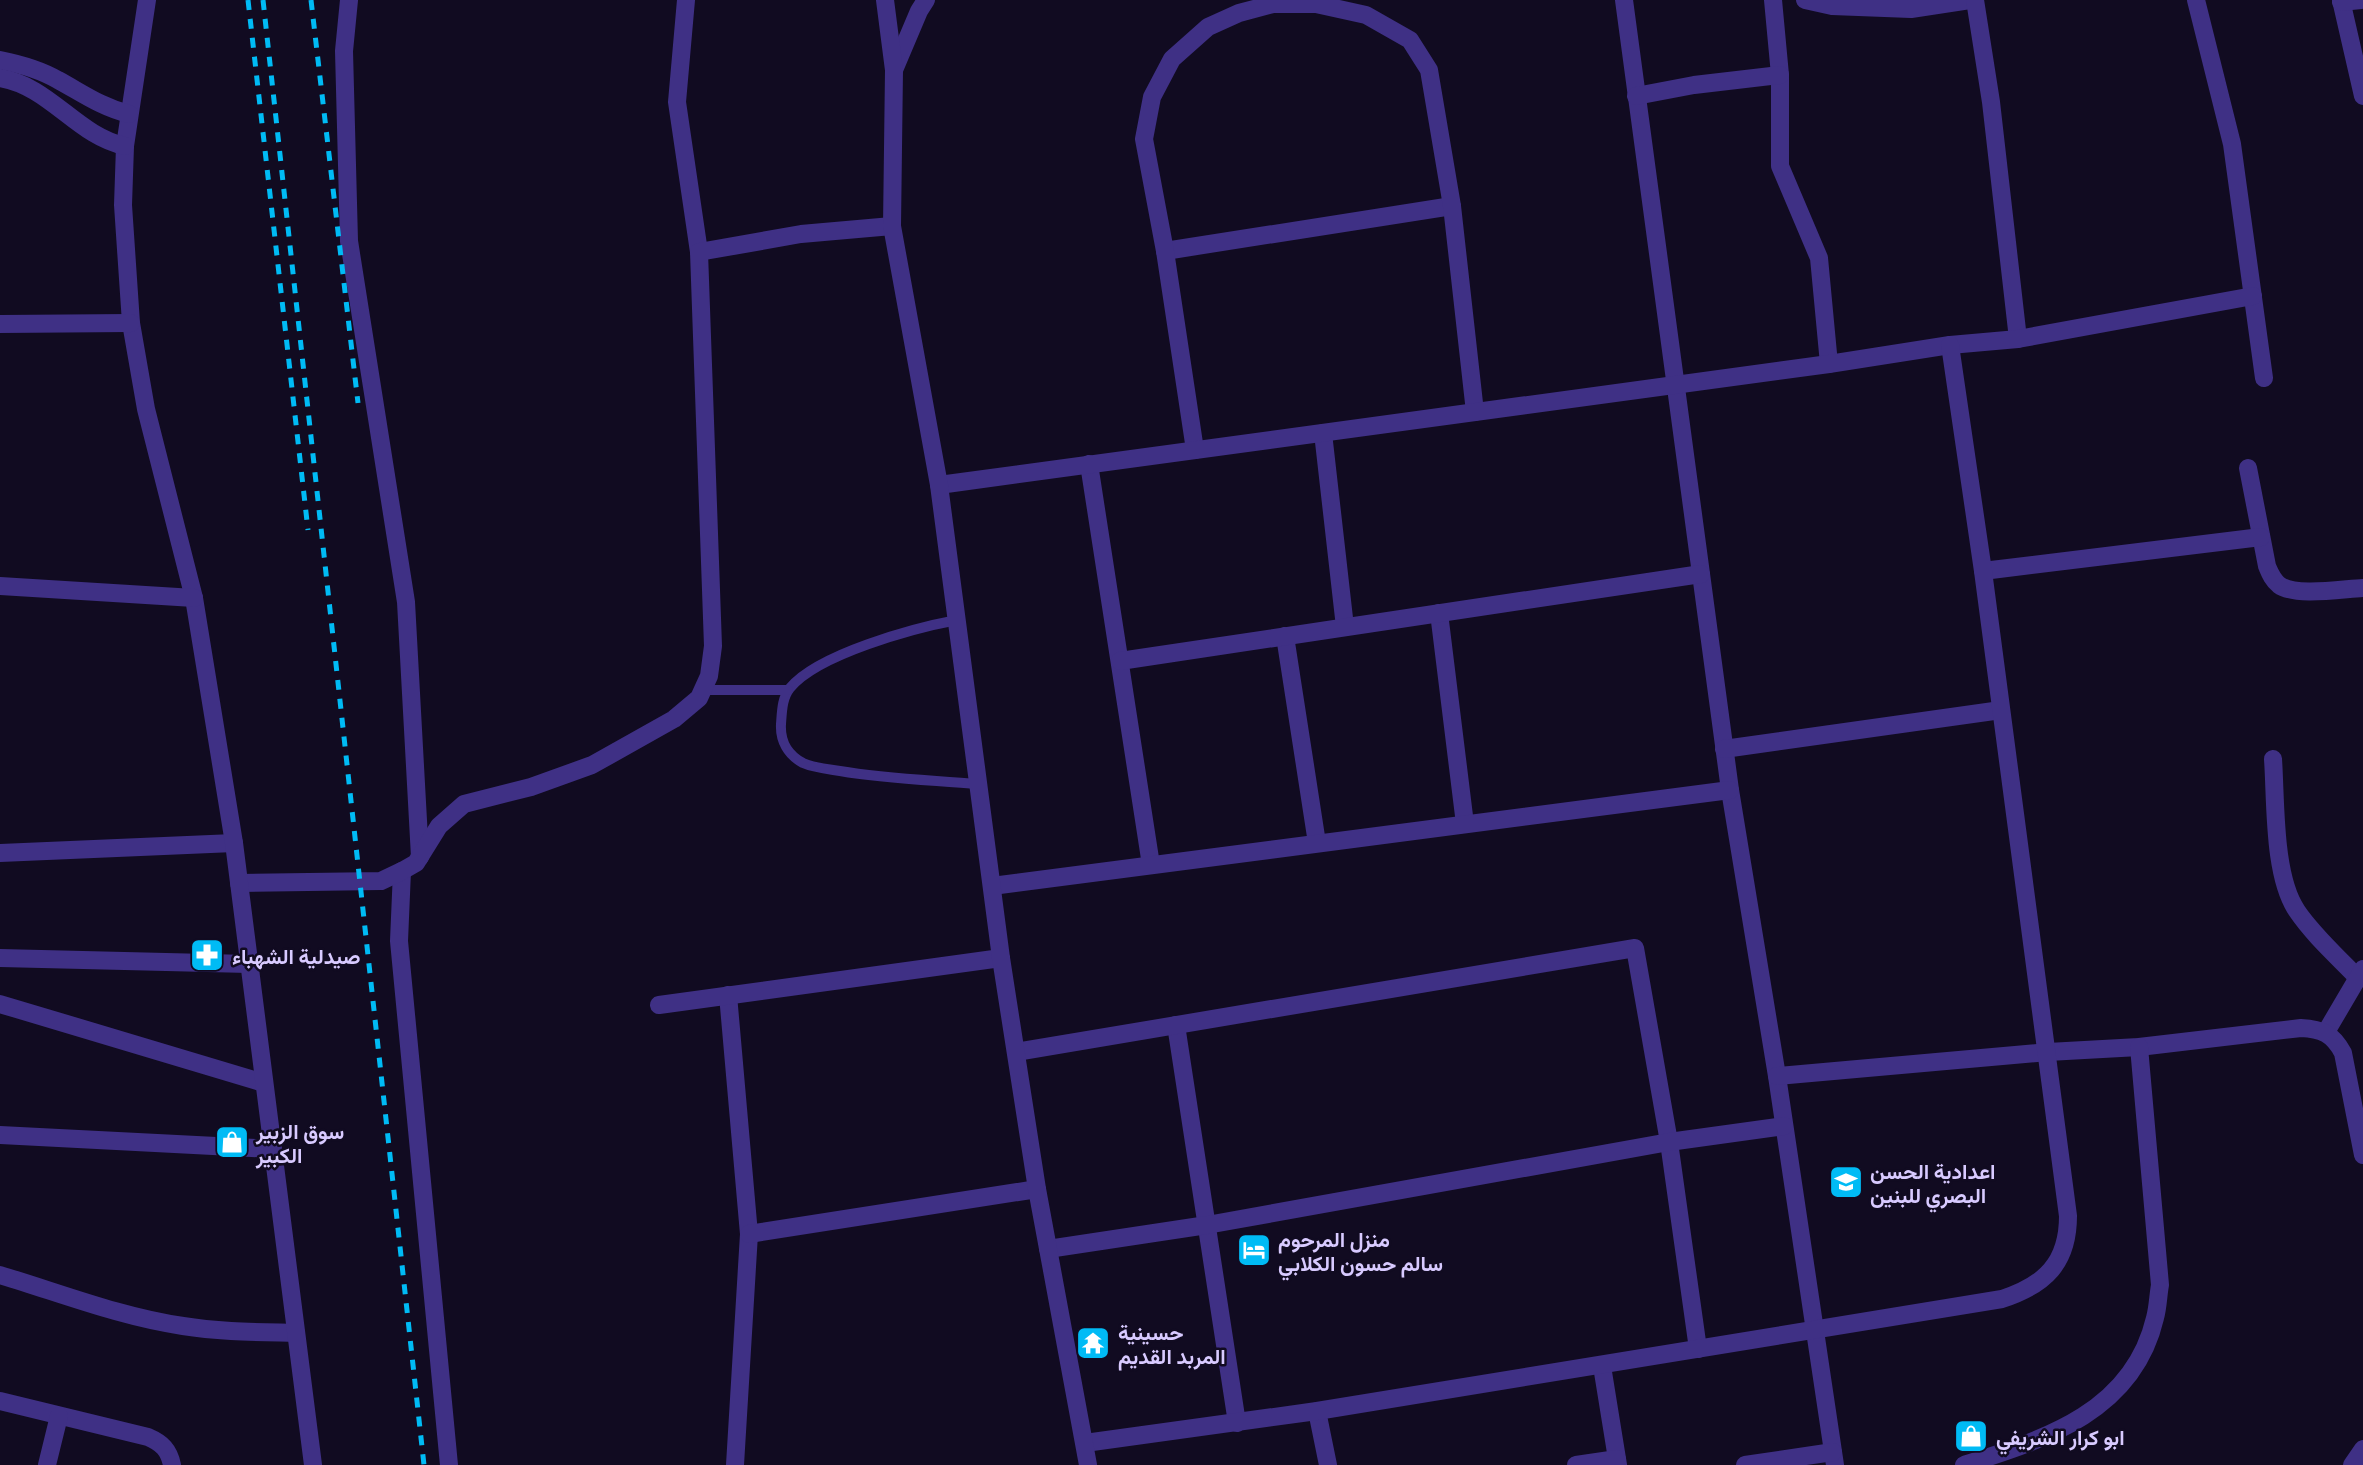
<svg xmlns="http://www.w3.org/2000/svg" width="2363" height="1465" viewBox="0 0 2363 1465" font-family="'Exo 2',Vazirmatn,sans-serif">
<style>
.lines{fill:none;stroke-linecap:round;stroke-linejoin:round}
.service{stroke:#3f3085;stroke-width:10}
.minor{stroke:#3f3085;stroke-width:18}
.tertiary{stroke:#3f3085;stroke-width:18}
.rail{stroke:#00bbf5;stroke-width:5;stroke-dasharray:10 9;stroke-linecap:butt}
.labels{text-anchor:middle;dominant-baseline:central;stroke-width:5;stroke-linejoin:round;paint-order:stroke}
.poi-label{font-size:21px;font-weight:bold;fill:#d8caff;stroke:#110b21;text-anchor:start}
</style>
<rect width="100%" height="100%" fill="#110b21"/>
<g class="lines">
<g class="service">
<path d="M957 620C914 628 818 654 790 688 782 698 782 711 781 724 780 741 788 755 803 763 814 768 828 769 840 771 886 779 932 780 978 784"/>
<polyline points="703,690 788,690"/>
</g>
<g class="minor">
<polyline points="349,0 344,51 349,241 406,602 420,857"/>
<polyline points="686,0 677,102 699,252"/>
<polyline points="1624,0 1730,790 1777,1076 1835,1465"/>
<polyline points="1773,0 1780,75 1780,166 1819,258 1829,364"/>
<polyline points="1805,0 1832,6 1911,9 1970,0"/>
<polyline points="1975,0 1991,102 2018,339"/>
<polyline points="2196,0 2232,144 2264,378"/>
<polyline points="2341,0 2363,96"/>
<polyline points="2341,2 2361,0"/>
<polyline points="894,70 919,11 926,0"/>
<polyline points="1636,96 1694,85 1780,75"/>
<polyline points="1165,251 1452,206"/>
<polyline points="1323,433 1345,627"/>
<polyline points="1195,450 1165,251 1144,139 1152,97 1172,59 1208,27 1239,13 1273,4 1316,4 1366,15 1410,40 1429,70 1452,206 1475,412"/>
<polyline points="1089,464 1151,865"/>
<path d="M2248 468 2267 566C2270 573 2272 579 2279 585 2295 597 2342 589 2363 588"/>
<polyline points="939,485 1829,364 1950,345 2018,339 2253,296"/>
<polyline points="1983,571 2261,537"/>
<polyline points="1439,613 1465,824"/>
<polyline points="1285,636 1317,843"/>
<polyline points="1120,661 1701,574"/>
<polyline points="1724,749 2001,710"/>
<path d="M2273 759C2276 802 2273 876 2297 911 2314 936 2338 957 2359 979"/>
<polyline points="0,853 234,843"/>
<polyline points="402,871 399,941 449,1465"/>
<polyline points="239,883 381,881 402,871 416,863 439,826 464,804 531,787 592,765 674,719 699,698 709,676 713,646 699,252 801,234 892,226"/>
<polyline points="992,886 1730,790"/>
<polyline points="0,958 249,964"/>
<polyline points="728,995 749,1234 735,1465"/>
<polyline points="0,1004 264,1083"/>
<polyline points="659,1005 1001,958"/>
<polyline points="1176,1025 1237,1423"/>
<polyline points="2326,1032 2363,969"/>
<polyline points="1016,1052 1635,948 1669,1142 1698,1349"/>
<path d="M1777 1076 2048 1052 2139 1047 2301 1028C2322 1029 2333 1034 2343 1053L2363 1155"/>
<polyline points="0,1135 273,1149"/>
<polyline points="749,1234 1037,1189"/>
<polyline points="1048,1249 1207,1225 1669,1142 1784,1126"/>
<path d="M0 1275C60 1293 121 1317 183 1326 220 1332 259 1332 296 1333"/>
<polyline points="1602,1366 1618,1465"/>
<path d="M0 1401 148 1437C162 1443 169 1450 172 1465"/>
<polyline points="1317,1411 1328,1465"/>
<path d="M1085 1443 1317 1411 2002 1299C2045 1285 2068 1263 2068 1216L1983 571 1950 345"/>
<polyline points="47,1465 59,1416"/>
<polyline points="1576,1465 1617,1459"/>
<polyline points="1745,1465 1833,1452"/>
<path d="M1964 1465C2045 1439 2133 1412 2155 1318 2158 1307 2158 1296 2160 1285L2139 1047"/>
<polyline points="2352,1465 2363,1449"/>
</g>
<g class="tertiary">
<polyline points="147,0 125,146 123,205 131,323 146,409 194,598 234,843 313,1465"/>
<polyline points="885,0 894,70 892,226 939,485 1001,958 1037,1189 1088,1465"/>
<path d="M0 60C20 64 41 70 58 80 82 93 101 107 129 114"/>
<path d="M0 78C50 86 77 136 125 146"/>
<polyline points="0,324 131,323"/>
<polyline points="0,586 194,598"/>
</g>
<g class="rail">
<polyline points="248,0 308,530"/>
<polyline points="263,0 424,1465"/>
<polyline points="311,0 358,403"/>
</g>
</g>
<defs>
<g id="pharmacy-square" transform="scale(1.75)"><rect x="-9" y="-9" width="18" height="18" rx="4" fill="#00bbf5" stroke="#110b21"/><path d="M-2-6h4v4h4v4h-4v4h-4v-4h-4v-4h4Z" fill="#fff"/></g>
<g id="shop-square" transform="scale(1.75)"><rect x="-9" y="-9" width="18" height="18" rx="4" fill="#00bbf5" stroke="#110b21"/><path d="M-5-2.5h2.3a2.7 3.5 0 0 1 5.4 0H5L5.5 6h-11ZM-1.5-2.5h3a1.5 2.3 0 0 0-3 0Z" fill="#fff"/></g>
<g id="school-square" transform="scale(1.75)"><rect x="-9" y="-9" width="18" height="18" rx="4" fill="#00bbf5" stroke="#110b21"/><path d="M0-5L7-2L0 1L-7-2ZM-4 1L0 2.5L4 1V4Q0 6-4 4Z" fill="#fff"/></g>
<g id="hotel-square" transform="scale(1.75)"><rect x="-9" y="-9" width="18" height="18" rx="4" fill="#00bbf5" stroke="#110b21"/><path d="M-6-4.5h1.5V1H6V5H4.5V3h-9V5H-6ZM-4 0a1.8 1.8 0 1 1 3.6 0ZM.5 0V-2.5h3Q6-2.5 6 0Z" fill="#fff"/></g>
<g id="temple-square" transform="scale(1.75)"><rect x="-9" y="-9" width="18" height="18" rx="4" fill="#00bbf5" stroke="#110b21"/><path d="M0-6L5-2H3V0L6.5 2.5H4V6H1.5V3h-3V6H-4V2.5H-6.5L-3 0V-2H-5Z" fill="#fff"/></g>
</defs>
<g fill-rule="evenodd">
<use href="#pharmacy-square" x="207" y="955"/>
<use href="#shop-square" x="232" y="1142"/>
<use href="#school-square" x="1846" y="1182"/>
<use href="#hotel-square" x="1254" y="1250"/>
<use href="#temple-square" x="1093" y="1343"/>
<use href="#shop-square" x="1971" y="1436"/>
</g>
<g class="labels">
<g class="poi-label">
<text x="232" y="955">صيدلية الشهباء</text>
<text x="256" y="1130">سوق الزبير<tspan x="256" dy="24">الكبير</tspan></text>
<text x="1870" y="1170">اعدادية الحسن<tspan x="1870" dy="24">البصري للبنين</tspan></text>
<text x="1278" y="1238">منزل المرحوم<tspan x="1278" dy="24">سالم حسون الكلابي</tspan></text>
<text x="1118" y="1331">حسينية<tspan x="1118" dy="24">المربد القديم</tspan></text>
<text x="1996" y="1436">ابو كرار الشريفي</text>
</g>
</g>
</svg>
